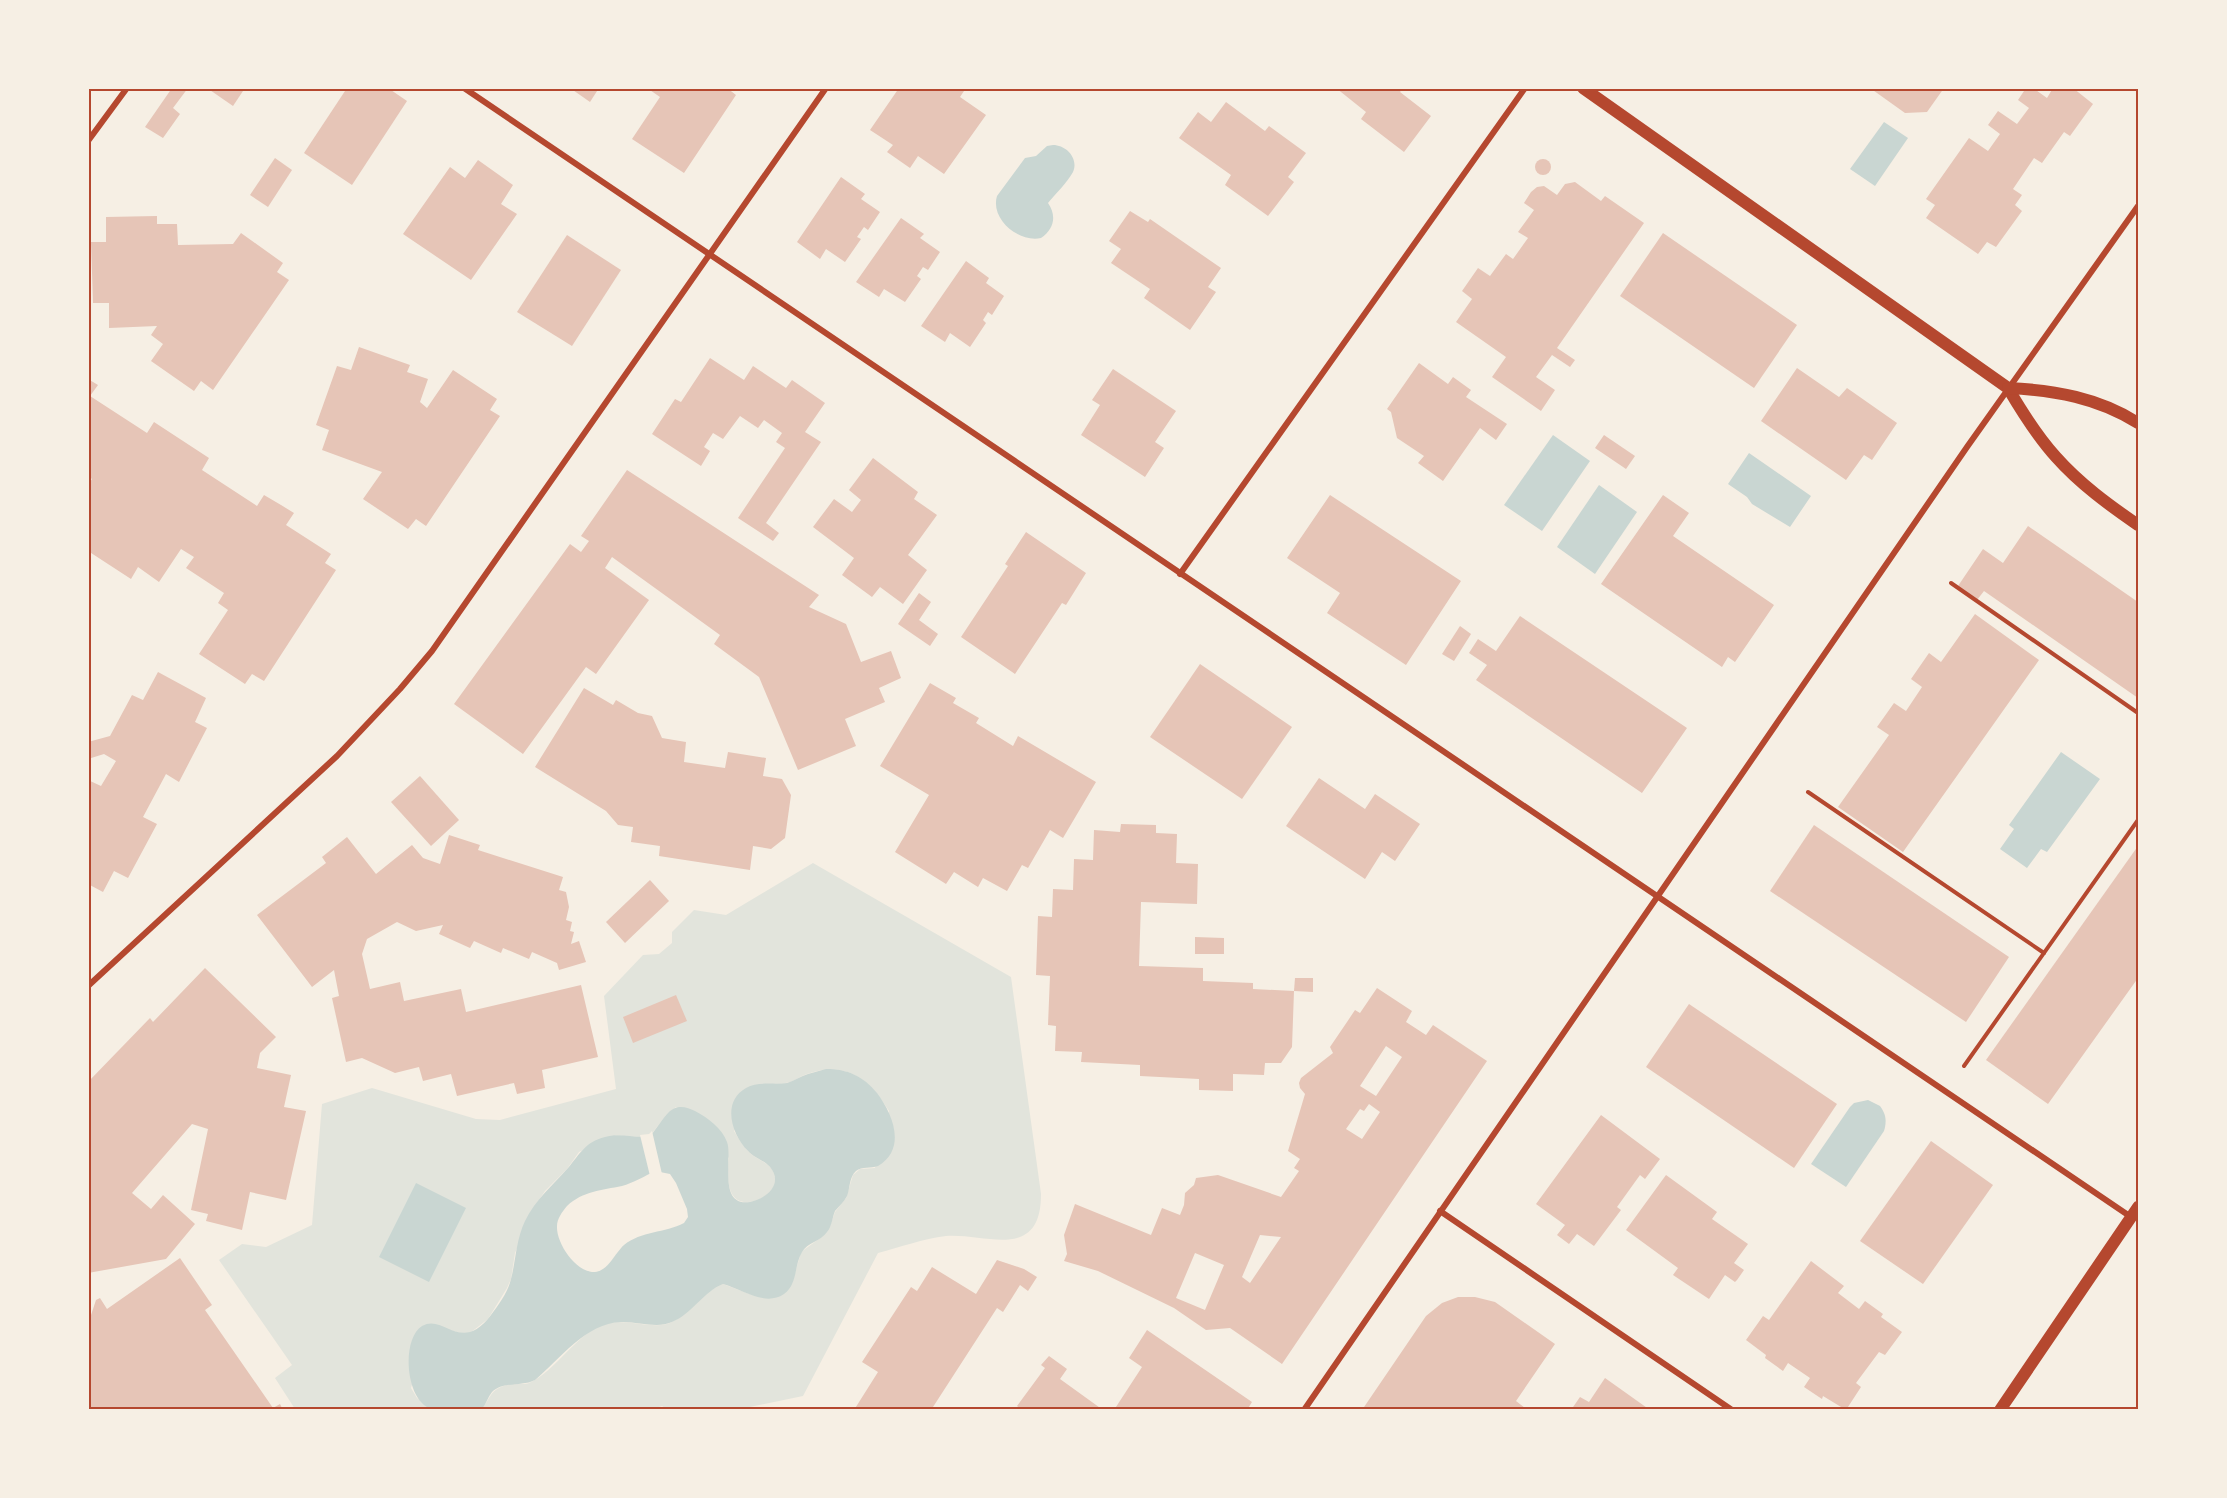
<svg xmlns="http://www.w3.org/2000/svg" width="2227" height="1498" viewBox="0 0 2227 1498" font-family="'Titillium Web',sans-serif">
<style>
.green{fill:#e2e4dc}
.water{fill:#c9d6d2;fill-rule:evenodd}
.pier{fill:#f6efe4}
.building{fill:#e6c5b7;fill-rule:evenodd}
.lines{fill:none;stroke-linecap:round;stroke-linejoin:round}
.path{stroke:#b5482f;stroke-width:4}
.minor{stroke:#b5482f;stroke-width:6}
.secondary{stroke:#b5482f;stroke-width:12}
.neatline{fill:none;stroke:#b5482f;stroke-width:2}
</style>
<rect width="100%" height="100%" fill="#f6efe4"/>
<path class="green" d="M813 863 1011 977 1041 1194C1041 1262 986 1233 946 1236 923 1239 900 1247 878 1253L803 1396 735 1410H668L662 1406 650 1410 482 1409C492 1395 491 1388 511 1384 517 1383 524 1385 529 1383 556 1371 576 1334 604 1324 625 1317 655 1331 672 1322 692 1312 703 1292 723 1284L755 1296 792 1284 801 1252 823 1236 830 1226 835 1212 846 1198 853 1175 860 1169 875 1168 889 1111C868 1078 847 1061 807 1074 801 1076 796 1080 790 1082 781 1085 767 1084 757 1085L734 1131C739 1139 744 1148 751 1154 758 1160 768 1162 773 1171 781 1188 764 1200 749 1202 725 1204 727 1173 729 1158L676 1107 667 1114 650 1136 639 1138 616 1135 579 1152 567 1169 545 1191 537 1203 515 1253 511 1279 507 1288 488 1319 470 1333 463 1334 430 1324 411 1388 417 1398 432 1409H295L275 1378 292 1365 219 1260 242 1244 266 1247 312 1225 322 1104 372 1088 476 1119 500 1120 616 1089 604 996 643 955 659 954 672 943V932L694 910 726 915Z"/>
<g class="water">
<polygon points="1884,122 1908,138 1875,186 1850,169"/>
<path d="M1053 145C1066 145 1079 158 1073 172 1067 183 1056 193 1048 203 1057 216 1054 229 1041 238 1019 243 990 219 997 196L1025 158 1036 156 1047 146Z"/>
<polygon points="1553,435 1590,461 1542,531 1504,505"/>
<polygon points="1749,453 1811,496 1790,527 1752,504 1747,497 1728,484"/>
<polygon points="1599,485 1637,512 1595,574 1557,547"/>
<polygon points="2061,752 2100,779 2047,852 2041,849 2027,868 2000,849 2014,829 2009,825"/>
<path d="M826 1069C848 1069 863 1076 877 1093 893 1114 907 1149 878 1166 871 1169 862 1166 856 1171 849 1177 850 1189 847 1196 844 1202 839 1206 835 1211 832 1218 832 1226 827 1232 821 1241 807 1243 802 1252 794 1265 798 1284 784 1294 765 1307 742 1289 723 1284 703 1292 692 1314 672 1322 657 1329 636 1321 621 1322 586 1323 560 1359 535 1380 522 1387 503 1381 492 1392 488 1397 486 1404 482 1409 470 1409 442 1412 432 1409 405 1402 401 1339 422 1326 444 1313 461 1355 491 1315 499 1304 508 1292 511 1279 516 1260 516 1240 525 1221 535 1200 553 1185 568 1168 580 1154 585 1142 605 1137 620 1132 635 1139 650 1136 658 1128 664 1114 673 1109 681 1105 688 1108 695 1111 708 1118 722 1128 727 1142 733 1157 717 1207 750 1202 766 1199 784 1184 770 1167 764 1160 754 1158 748 1151 732 1135 721 1102 746 1088 758 1081 774 1085 787 1083 794 1081 801 1076 808 1074 814 1072 820 1071 826 1069ZM655 1171 670 1174 676 1183 687 1209 688 1217 684 1223C665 1233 641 1231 624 1245 615 1253 608 1271 595 1272 576 1273 556 1243 557 1226 557 1219 562 1212 567 1206 583 1191 602 1190 622 1186 633 1183 645 1176 655 1171Z"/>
<path d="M1868 1100 1880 1106C1886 1114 1887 1121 1884 1131L1846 1187 1811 1164 1850 1107 1854 1103Z"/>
<polygon points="416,1183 466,1208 429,1282 379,1257"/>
</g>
<polygon class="pier" points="652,1131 662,1174 656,1174 650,1176 640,1135 649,1134"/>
<g class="building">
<polygon points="172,88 188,88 173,108 180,114 163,138 145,127"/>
<polygon points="207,88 245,88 233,106"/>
<polygon points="347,88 388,88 407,101 352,185 304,153"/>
<polygon points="570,88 599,88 590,102"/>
<polygon points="647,88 727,88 736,95 684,173 632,139 660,97"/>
<polygon points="899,88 966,88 960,97 986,115 944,174 918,156 910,168 887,152 893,145 870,130"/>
<polygon points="1336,88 1403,88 1400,92 1431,116 1404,152 1361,119 1366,112"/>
<polygon points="1870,88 1944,88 1927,112 1905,113"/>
<polygon points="2026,88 2033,88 2047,98 2053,88 2073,88 2093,104 2070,136 2064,132 2042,163 2034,158 2013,189 2022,195 2015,205 2022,211 1996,247 1987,242 1978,254 1926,218 1935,205 1926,199 1969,138 1988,151 2000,134 1988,125 1998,111 2017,124 2029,108 2018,100"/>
<polygon points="1226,102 1265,131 1269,126 1306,153 1288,177 1294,182 1268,216 1225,185 1231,175 1179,138 1198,112 1211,122"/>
<polygon points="275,158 292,170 268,207 250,195"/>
<circle cx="1543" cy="167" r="8"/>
<polygon points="478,160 513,185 501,204 517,214 471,280 403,234 450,167 465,178"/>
<polygon points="841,177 865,194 861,199 880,212 868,230 864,227 857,237 861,239 845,262 826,249 820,259 797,242"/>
<polygon points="1575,182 1601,201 1605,196 1644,223 1557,348 1575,360 1570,367 1552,355 1536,377 1555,390 1541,411 1492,377 1506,357 1456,322 1472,299 1462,291 1478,268 1490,276 1506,254 1513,259 1528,238 1518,232 1534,210 1524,203 1531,192 1537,187 1544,186 1557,195 1565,184"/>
<polygon points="1130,211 1148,222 1150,219 1221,268 1208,287 1216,292 1190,330 1144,298 1150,289 1111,263 1121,249 1109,241"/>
<polygon points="157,216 157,224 177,224 178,245 233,244 241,233 283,263 277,272 289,280 213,390 201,381 194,391 151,361 163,344 151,335 157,326 109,328 109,303 93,303 91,242 106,242 106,217"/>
<polygon points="901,218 924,234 920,238 940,252 928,270 923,267 917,276 921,279 905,302 884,289 879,297 856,282"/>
<polygon points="1663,233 1797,325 1754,388 1620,296"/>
<polygon points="567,235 621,270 572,346 517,312"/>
<polygon points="966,261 989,278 986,283 1004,296 992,315 988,312 983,320 986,323 970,347 950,333 945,342 921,326"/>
<polygon points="359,347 410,365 407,372 428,379 420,402 427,408 453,370 497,399 490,410 500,416 426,526 416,519 408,529 363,499 382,472 322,450 329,430 316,425 337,366 351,370"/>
<polygon points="710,358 744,380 753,366 786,388 792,380 825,403 805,432 821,442 766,523 779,533 773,541 738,518 785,448 776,442 782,433 764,420 758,428 740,416 723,439 713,433 704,447 710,451 701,466 652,434 675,399 681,402"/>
<polygon points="1419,363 1448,384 1453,377 1471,390 1466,397 1507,424 1496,440 1480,428 1443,481 1418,463 1424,456 1397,438 1391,412 1387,409"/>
<polygon points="1797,368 1839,397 1847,388 1897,423 1872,460 1864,455 1846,480 1761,421"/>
<polygon points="1113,369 1176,411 1155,442 1164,448 1145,477 1081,435 1100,405 1092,400"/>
<polygon points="88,379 98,385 90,396 147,433 154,422 209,458 202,470 257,506 264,495 281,505 294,513 286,525 331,554 325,563 336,570 264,681 252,674 245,684 199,654 228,610 218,603 224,593 186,568 194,557 181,549 159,582 138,567 131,579 88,551 88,485 92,479 88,476"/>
<polygon points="1604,435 1635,456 1626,469 1595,448"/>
<polygon points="873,458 918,492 914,499 937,515 908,555 927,570 903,604 880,587 872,597 842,575 854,558 813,527 834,499 852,512 861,500 849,490"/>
<polygon points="627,470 819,595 809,607 846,624 861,662 891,651 901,678 879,688 885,702 845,719 856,746 798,770 759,677 714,644 720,635 612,557 605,568 649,600 596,674 586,667 523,754 454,704 570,544 581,552 589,541 581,536"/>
<polygon points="1330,495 1461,581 1406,665 1327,613 1340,593 1287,558"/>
<polygon points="1663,495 1689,513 1673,536 1774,605 1735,662 1728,657 1722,667 1601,584"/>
<polygon points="2028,526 2138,602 2138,698 1984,591 1977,600 1958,586 1983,549 2003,563"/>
<polygon points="1026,532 1086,573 1066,605 1062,603 1015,674 961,637 1008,566 1005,564"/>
<polygon points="919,593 931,602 919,620 938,634 930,646 898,624"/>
<polygon points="1975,614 2039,660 1903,852 1838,807 1889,735 1877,727 1894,703 1906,711 1922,687 1911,679 1929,653 1941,662"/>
<polygon points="1520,616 1687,728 1642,793 1476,680 1487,665 1469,653 1478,639 1496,651"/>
<polygon points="1460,626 1471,634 1454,661 1442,654"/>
<polygon points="1200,664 1292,727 1242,799 1150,737"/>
<polygon points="158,672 206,698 195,722 207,728 179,782 166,774 143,817 157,824 128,878 114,871 103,892 88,884 88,780 101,786 116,761 104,754 88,759 88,742 110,736 132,695 143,700"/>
<polygon points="930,683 956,698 953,703 979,718 976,723 1013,746 1018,736 1096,782 1063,838 1050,830 1028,868 1022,865 1007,891 983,878 978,887 954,872 946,884 895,852 929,795 880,766"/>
<polygon points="584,688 613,705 616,700 638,713 652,716 662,738 686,742 684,762 725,768 728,752 766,758 763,776 782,779 791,795 785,838 771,849 753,846 750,870 659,856 660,846 631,842 633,827 618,825 606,811 535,767"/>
<polygon points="420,776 459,820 431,846 391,802"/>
<polygon points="1319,778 1365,809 1375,794 1420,824 1395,861 1382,852 1365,879 1286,826"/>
<polygon points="1121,824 1156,825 1156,833 1177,834 1176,863 1198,864 1197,904 1141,902 1139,966 1203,968 1203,981 1253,983 1253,989 1294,991 1292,1047 1281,1063 1265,1063 1264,1075 1233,1074 1233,1091 1199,1090 1199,1079 1140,1076 1140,1065 1081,1062 1082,1052 1055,1051 1056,1026 1048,1025 1050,976 1036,975 1038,916 1052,917 1053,889 1073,890 1074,859 1093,860 1094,830 1120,832"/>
<polygon points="1814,825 2009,957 1966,1022 1770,891"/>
<polygon points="449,835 480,845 478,850 563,877 559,890 566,892 569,907 566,920 572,922 570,931 574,932 571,944 579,941 586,962 559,970 557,963 532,952 529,959 503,948 501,953 474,941 470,948 439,934 443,925 416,931 397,922 367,939 362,954 370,989 400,982 404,1001 461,989 466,1012 581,985 598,1057 542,1070 545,1088 517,1094 514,1083 457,1096 451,1074 423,1081 419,1067 395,1073 362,1058 346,1062 332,998 339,996 334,970 312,987 257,915 326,863 322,857 347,837 376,874 412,845 423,858 440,864"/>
<polygon points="2138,846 2138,978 2048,1104 1986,1060"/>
<polygon points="650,880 669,901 625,943 606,922"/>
<polygon points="1195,937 1224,938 1224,954 1195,954"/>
<polygon points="205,968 276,1037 260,1053 257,1068 291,1075 284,1107 306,1111 286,1200 250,1192 242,1230 206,1221 208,1214 191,1210 208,1129 192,1124 132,1193 151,1209 163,1195 195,1224 166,1259 88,1273 88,1082 150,1018 153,1022"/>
<polygon points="1295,978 1313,978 1313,992 1294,991"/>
<path d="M1377 988 1412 1011 1406 1022 1426 1035 1433 1025 1487 1061 1282 1364 1230 1328 1206 1330 1174 1308 1098 1271 1064 1261 1067 1254 1064 1235 1075 1204 1151 1235 1162 1208 1180 1215 1184 1205 1185 1193 1194 1185 1196 1178 1218 1175 1281 1197 1299 1171 1294 1168 1300 1159 1288 1151 1305 1094 1300 1088 1299 1083 1301 1078 1333 1053 1330 1047 1347 1022 1355 1010 1360 1013ZM1386 1046 1402 1057 1376 1096 1360 1086ZM1369 1104 1380 1112 1362 1139 1346 1129 1360 1109 1364 1111ZM1260 1235 1281 1237 1250 1283 1242 1277ZM1195 1253 1224 1265 1205 1310 1176 1298Z"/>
<polygon points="676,995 687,1021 633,1043 623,1017"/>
<polygon points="1689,1004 1837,1104 1794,1168 1646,1067"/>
<polygon points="1601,1115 1660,1159 1645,1179 1640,1175 1617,1207 1621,1210 1594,1246 1577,1234 1569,1244 1557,1235 1565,1225 1536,1204"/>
<polygon points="1931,1141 1993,1185 1923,1284 1860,1241"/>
<polygon points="1666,1175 1717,1212 1712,1219 1748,1244 1734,1263 1744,1270 1737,1280 1735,1282 1725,1275 1709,1299 1673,1275 1678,1268 1626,1230"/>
<polygon points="180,1258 212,1305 205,1310 273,1408 280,1404 283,1410 88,1410 88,1324 96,1300 100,1298 107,1309"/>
<polygon points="997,1260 1024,1269 1037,1277 1028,1291 1020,1285 1003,1312 997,1308 933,1407 937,1410 854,1410 878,1372 862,1362 911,1287 917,1291 932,1267 976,1294"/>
<polygon points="1811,1261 1844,1286 1838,1293 1859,1309 1865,1301 1883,1314 1881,1317 1902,1332 1885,1355 1879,1352 1856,1383 1861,1387 1846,1410 1823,1396 1822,1399 1804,1387 1810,1378 1788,1363 1783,1371 1765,1358 1766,1355 1746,1340 1763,1316 1769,1320"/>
<polygon points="1458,1297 1475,1297 1495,1302 1555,1344 1516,1401 1525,1408 1523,1410 1362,1410 1426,1316 1442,1303"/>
<polygon points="1147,1330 1252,1402 1247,1410 1114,1410 1142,1367 1129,1358"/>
<polygon points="1049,1356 1067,1369 1060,1379 1103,1410 1022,1410 1017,1406 1045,1368 1041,1365"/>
<polygon points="1605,1378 1650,1410 1571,1410 1580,1397 1589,1402"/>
</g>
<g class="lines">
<g class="path">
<polyline points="1951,583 2138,713"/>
<polyline points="1808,792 2044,953"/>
<polyline points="1964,1066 2138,820"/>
</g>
<g class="minor">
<polyline points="464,88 2131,1217"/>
<polyline points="88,141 127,88"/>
<polyline points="1180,574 1525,88"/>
<polyline points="88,986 337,756 400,689 432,651 826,88"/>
<polyline points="1440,1211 1732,1410"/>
<polyline points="1304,1410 1967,447 2138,206"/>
</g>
<g class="secondary">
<path d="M1583 88 2008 388C2022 412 2037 436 2056 457 2080 484 2109 505 2138 525"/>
<path d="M2008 388C2054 390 2099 398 2138 423"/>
<polyline points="2000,1410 2138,1207"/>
</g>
</g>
<rect width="2227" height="1498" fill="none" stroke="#f6efe4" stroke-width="180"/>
<rect x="90" y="90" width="2047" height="1318" class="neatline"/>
</svg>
